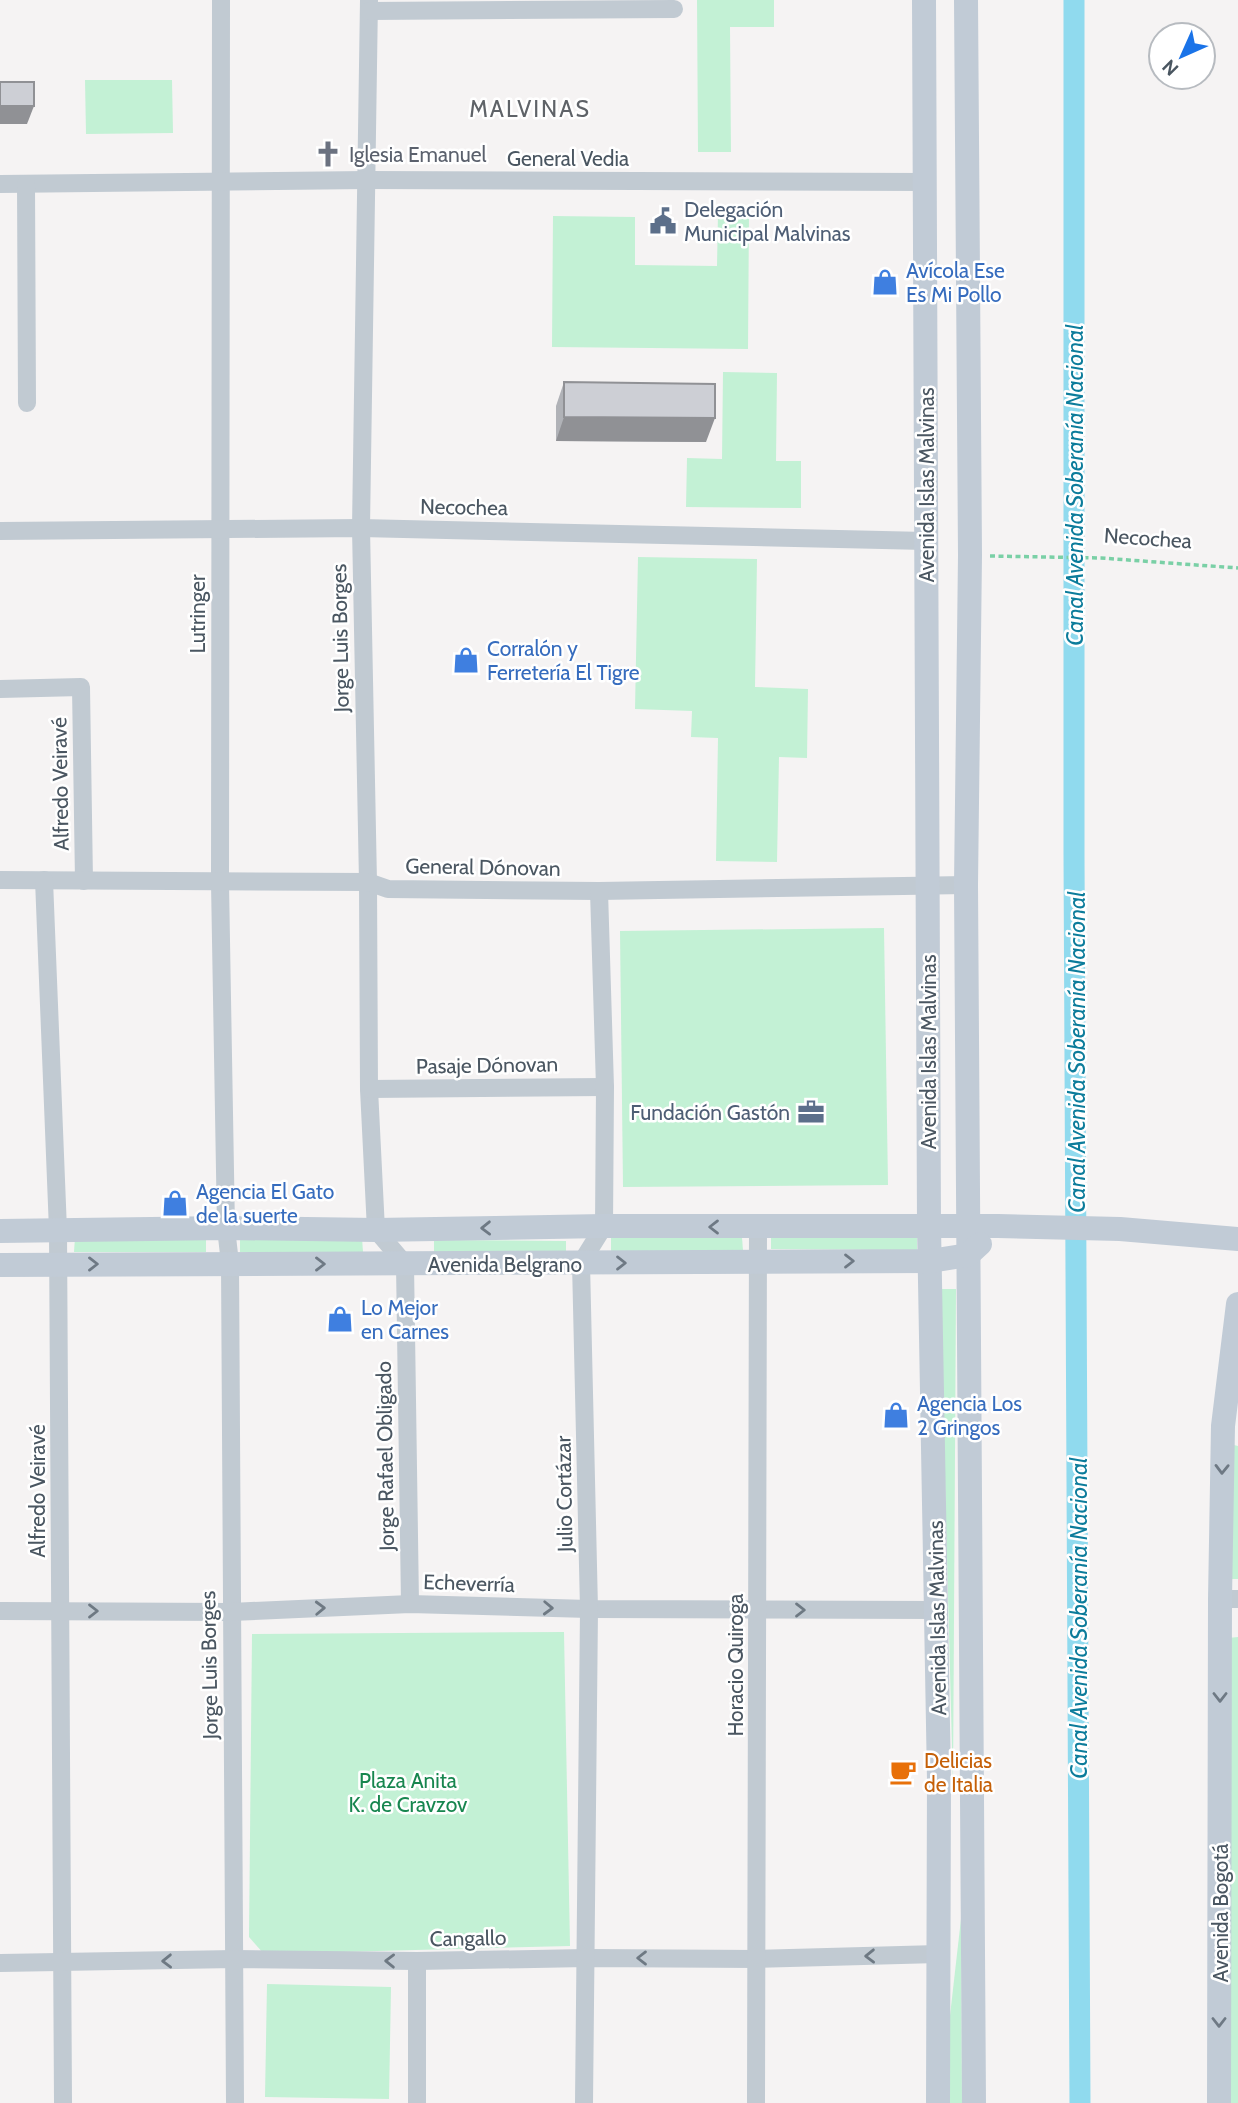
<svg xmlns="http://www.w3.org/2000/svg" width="1238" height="2103" viewBox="0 0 1238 2103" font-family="Cabin,sans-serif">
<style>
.green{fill:#c3f1d5}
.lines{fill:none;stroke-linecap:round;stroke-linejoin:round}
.canal{stroke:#90daee;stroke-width:21}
.path{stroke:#7ad0a6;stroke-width:3.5;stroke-dasharray:5 3.5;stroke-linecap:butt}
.street{stroke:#c1cad2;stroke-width:18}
.secondary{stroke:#c1cbd6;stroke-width:24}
.wall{fill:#b0b2b7}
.shaded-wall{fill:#909195}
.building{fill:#cdcfd5;stroke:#909195;stroke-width:2}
.oneway{stroke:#6e7984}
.oneway2{stroke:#6e7983}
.labels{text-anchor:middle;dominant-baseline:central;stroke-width:5;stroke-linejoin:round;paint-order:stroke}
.worship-label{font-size:21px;fill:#5b616d;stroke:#fff;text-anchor:start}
.street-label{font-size:21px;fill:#4a5661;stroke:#fff}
.service-label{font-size:21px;fill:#4e5e75;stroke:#fff;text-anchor:start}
.shop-label{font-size:21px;fill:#366cbe;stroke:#fff;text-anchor:start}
.food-label{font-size:21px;fill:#c56008;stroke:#fff;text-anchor:start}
.park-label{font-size:21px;fill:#17864f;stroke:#fff}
.neighbourhood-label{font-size:23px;letter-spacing:2px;fill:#5f6368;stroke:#fff}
.water-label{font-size:23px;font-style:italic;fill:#0c7c9b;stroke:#fff}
</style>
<rect width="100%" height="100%" fill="#f5f3f3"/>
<g class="green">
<polygon points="697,0 774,0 774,27 730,27 731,152 698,152"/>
<polygon points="85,80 172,80 173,133 86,134"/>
<polygon points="718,213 749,213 748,349 552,347 553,216 635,217 635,265 717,266"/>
<polygon points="723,372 777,373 776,461 801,461 801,508 686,507 687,458 722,459"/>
<polygon points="638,557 757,559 755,687 808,689 807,758 779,757 777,862 716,861 718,738 691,737 692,711 635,709"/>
<polygon points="884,928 888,1185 623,1187 620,931"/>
<polygon points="771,1235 917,1235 917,1250 771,1249"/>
<polygon points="611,1236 742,1237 743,1251 611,1251"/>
<polygon points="75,1237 206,1238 206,1252 74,1252"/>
<polygon points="240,1238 362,1238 363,1252 240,1252"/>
<polygon points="434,1240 566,1241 566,1255 434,1254"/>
<polygon points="940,1289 956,1289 953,1785"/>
<polygon points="1230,1444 1238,1446 1238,1579 1230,1579"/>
<polygon points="564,1632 570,1946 264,1954 249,1937 252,1634"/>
<polygon points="1238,1637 1238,2103 1229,2103 1228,1638"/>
<polygon points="961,1919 962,2103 948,2103 948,2033"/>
<polygon points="267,1984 391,1987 389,2099 265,2097"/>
</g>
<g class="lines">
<polyline class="canal" points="1074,0 1074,855 1080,2103"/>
<polyline class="path" points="990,556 1101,558 1238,568"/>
<g class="street">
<polyline points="221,0 220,883 226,1228 230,1263 235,2103"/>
<polyline points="369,0 361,528 368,882 369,1089 376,1230 405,1264 410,1604"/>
<polyline points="369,11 674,9"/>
<polyline points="0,184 367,180 925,182"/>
<polyline points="26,184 27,403"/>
<polyline points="0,531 361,528 926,541"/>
<polyline points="0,689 81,687 84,881"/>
<polyline points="0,880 368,882 388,889 599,891 966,885"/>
<polyline points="44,880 58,1230 63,2103"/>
<polyline points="369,1089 605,1087"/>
<polyline points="1220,1599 1238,1599"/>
<polyline points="0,1611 231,1612 410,1604 589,1609 937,1610"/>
<polyline points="0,1963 235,1959 417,1961 586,1958 757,1959 938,1954"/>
<polyline points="417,2103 417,1961"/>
<polyline points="584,2103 589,1609 581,1263 604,1226 605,1087 599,891"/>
<polyline points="756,2103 758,1227"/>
</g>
<g class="secondary">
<polyline points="924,0 929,1226 939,1780 938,2103"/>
<polyline points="966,0 970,555 966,885 974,2103"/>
<polyline points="0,1231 226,1228 376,1230 604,1226 998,1226 1120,1229 1238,1239"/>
<polyline points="0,1265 930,1261 968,1255 980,1244"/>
<polyline points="1219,2103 1220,1599 1223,1426 1238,1304"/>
</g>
</g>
<polygon class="wall" points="564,382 706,442 556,441 556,406"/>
<g class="shaded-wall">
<polygon points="0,106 34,106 27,124 0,124"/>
<polygon points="564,417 715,418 706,442 556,441"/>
</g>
<g class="building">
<rect x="0" y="82" width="34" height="24"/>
<polygon points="564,382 715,384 715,418 564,417"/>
</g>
<defs><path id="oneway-chevron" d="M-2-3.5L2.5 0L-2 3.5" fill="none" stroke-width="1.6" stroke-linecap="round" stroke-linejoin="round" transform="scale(1.75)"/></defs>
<g class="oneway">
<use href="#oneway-chevron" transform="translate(714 1227) rotate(180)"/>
<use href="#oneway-chevron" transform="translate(486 1228) rotate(179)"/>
<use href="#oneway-chevron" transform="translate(849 1261)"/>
<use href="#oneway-chevron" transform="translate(621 1263)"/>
<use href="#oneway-chevron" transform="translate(93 1264)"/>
<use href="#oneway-chevron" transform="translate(320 1264)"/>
<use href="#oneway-chevron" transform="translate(1222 1469) rotate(91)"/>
<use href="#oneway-chevron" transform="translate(1220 1697) rotate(90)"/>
<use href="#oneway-chevron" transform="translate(1219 2022) rotate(90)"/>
</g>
<g class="oneway2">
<use href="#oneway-chevron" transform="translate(320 1608) rotate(-2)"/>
<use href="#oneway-chevron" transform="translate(548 1608) rotate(2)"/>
<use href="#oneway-chevron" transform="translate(800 1610)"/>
<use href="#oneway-chevron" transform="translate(93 1611)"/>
<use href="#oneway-chevron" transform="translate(870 1956) rotate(179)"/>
<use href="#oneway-chevron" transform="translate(642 1958) rotate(-180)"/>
<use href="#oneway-chevron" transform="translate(167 1961) rotate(179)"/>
<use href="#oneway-chevron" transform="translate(390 1961) rotate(-179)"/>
</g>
<defs>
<g id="church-bare" transform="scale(2.1)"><path d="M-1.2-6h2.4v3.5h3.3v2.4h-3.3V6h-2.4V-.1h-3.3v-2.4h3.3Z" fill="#6b7280" stroke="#fff" stroke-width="2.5" paint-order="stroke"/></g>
<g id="civic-bare" transform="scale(2.1)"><path d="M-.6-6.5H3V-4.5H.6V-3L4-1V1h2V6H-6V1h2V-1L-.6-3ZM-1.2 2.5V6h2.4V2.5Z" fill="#5c6f8a" stroke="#fff" stroke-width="2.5" paint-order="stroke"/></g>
<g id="shop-bare" transform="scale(2.1)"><path d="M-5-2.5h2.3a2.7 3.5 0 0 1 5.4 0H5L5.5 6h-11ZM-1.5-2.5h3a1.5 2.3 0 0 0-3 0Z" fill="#3f7fe0" stroke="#fff" stroke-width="2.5" paint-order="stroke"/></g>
<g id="office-bare" transform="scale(2.1)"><path d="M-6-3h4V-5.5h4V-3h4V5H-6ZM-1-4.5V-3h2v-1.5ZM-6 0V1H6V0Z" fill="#5c6f8a" stroke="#fff" stroke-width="2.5" paint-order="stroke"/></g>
<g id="cafe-bare" transform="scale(2.1)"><path d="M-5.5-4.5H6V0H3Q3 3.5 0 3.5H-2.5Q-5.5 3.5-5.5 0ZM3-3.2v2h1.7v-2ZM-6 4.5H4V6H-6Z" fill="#e8710a" stroke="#fff" stroke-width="2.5" paint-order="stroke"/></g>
</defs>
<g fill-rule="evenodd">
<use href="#church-bare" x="328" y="154"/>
<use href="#civic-bare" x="663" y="221"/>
<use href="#shop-bare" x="885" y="282"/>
<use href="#shop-bare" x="466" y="660"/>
<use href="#office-bare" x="811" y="1112"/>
<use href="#shop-bare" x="175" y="1203"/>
<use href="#shop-bare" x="340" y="1319"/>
<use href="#shop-bare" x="896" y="1415"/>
<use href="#cafe-bare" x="903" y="1772"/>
</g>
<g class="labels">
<g class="worship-label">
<text x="349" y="154">Iglesia Emanuel</text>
</g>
<g class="street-label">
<text x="568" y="158">General Vedia</text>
<text transform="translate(926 485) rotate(-90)">Avenida Islas Malvinas</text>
<text transform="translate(464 507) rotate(1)">Necochea</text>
<text transform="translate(1148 538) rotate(4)">Necochea</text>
<text transform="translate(197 614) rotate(-90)">Lutringer</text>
<text transform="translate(340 638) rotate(-91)">Jorge Luis Borges</text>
<text transform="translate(60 784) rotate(-91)">Alfredo Veiravé</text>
<text transform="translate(483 867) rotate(1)">General Dónovan</text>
<text transform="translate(928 1052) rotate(-90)">Avenida Islas Malvinas</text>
<text transform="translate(487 1065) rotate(-1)">Pasaje Dónovan</text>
<text x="505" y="1264">Avenida Belgrano</text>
<text transform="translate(385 1456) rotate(-91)">Jorge Rafael Obligado</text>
<text transform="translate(37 1491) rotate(-90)">Alfredo Veiravé</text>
<text transform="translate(564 1494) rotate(-91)">Julio Cortázar</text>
<text transform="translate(469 1583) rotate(2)">Echeverría</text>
<text transform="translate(937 1618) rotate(-91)">Avenida Islas Malvinas</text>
<text transform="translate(209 1665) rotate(-91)">Jorge Luis Borges</text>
<text transform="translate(735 1665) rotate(-90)">Horacio Quiroga</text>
<text transform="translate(1220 1913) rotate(-90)">Avenida Bogotá</text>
<text transform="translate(468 1938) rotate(-1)">Cangallo</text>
</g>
<g class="service-label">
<text x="684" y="209">Delegación<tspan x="684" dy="24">Municipal Malvinas</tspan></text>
<text x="790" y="1112" text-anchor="end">Fundación Gastón</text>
</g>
<g class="shop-label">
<text x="906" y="270">Avícola Ese<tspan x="906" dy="24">Es Mi Pollo</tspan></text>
<text x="487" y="648">Corralón y<tspan x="487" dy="24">Ferretería El Tigre</tspan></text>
<text x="196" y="1191">Agencia El Gato<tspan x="196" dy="24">de la suerte</tspan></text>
<text x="361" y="1307">Lo Mejor<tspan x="361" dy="24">en Carnes</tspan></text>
<text x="917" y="1403">Agencia Los<tspan x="917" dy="24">2 Gringos</tspan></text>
</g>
<g class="food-label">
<text x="924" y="1760">Delicias<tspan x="924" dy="24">de Italia</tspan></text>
</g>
<g class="park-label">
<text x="408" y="1780">Plaza Anita<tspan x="408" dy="24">K. de Cravzov</tspan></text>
</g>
<g class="neighbourhood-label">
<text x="530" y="109">MALVINAS</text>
</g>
<g class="water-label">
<text transform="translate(1075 485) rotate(-90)">Canal Avenida Soberanía Nacional</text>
<text transform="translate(1077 1052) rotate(-90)">Canal Avenida Soberanía Nacional</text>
<text transform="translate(1079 1618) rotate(-90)">Canal Avenida Soberanía Nacional</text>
</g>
</g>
<g transform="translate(1182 56) rotate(225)"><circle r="33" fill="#ffffff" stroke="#b7bbc0" stroke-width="2"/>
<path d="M0-5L12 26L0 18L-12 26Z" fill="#1a73e8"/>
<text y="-10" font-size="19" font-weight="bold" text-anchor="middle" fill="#4a5661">N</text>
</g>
</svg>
